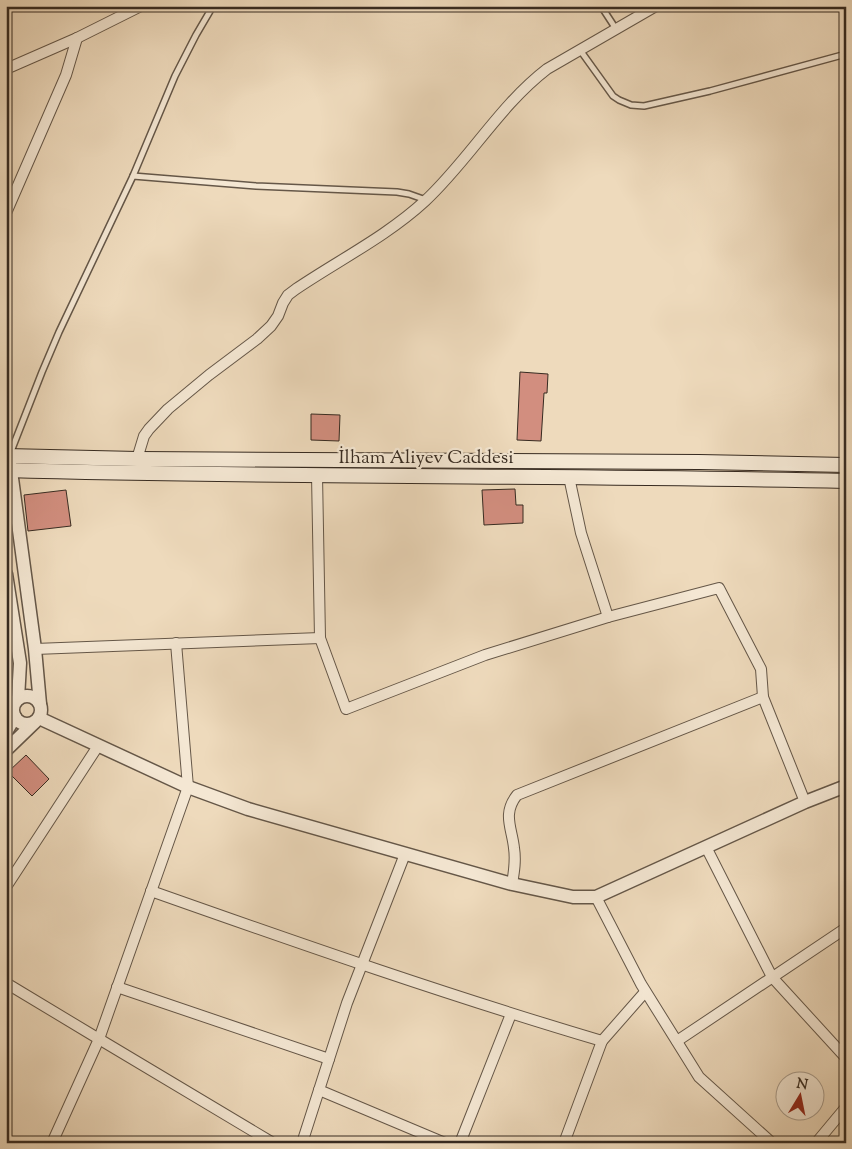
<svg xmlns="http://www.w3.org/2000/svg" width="852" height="1149" viewBox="0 0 852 1149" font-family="'Sorts Mill Goudy',serif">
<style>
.building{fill:#d28e7f;stroke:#372b21}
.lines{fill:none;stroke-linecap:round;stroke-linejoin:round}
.service-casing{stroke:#655748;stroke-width:8}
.minor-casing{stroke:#655748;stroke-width:12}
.tertiary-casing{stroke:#655748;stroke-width:15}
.secondary-casing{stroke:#372b21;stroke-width:16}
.service{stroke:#f4e7d3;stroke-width:5}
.minor{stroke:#f4e7d3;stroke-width:10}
.tertiary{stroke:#f4e7d3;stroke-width:12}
.secondary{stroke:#f4e7d3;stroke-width:14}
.labels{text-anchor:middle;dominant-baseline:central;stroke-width:4.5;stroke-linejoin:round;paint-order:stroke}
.street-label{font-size:19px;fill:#372b21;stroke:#f4e7d3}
</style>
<rect width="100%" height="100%" fill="#eedabc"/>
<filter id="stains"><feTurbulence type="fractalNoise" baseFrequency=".004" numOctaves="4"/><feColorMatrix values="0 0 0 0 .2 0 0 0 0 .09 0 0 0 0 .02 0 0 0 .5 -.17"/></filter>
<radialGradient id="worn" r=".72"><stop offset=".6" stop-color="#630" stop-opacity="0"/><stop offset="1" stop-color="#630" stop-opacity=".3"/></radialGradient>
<g class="building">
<polygon points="520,372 548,374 547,393 544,393 541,441 517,440"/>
<polygon points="311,414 340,415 339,441 311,440"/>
<polygon points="515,489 516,505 523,505 523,523 484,525 482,490"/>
<polygon points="66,490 71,526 28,531 24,495"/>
<polygon points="26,755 49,779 32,796 8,772"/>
</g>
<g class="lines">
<g class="service-casing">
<g id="service">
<polyline points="601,6 616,29"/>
<polyline points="580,50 613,96 619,100 631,105 644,106 710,91 846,54"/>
<polyline points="133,176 256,186 397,192 409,194 426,200"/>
<polyline points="10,454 42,372 59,332 133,176 175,76 196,35 213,6"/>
</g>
</g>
<g class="minor-casing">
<g id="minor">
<polyline points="6,69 77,38 141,6"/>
<polyline points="6,213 66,75 77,38"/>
<path d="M137 459 144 436 149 429 168 409 209 375 257 339 271 326 278 316 283 303 288 295 296 289C339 260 387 236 425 201 469 160 499 106 547 69L656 6"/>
<polyline points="317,475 320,638 346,709 485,655 608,617 719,588 761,669 763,697 805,802"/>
<polyline points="569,477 581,533 608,617"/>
<polyline points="35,649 320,638"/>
<polyline points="706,847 772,977 846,1058"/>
<path d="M512 884C514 872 516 861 514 848 512 828 502 814 517 795L763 697"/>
<polyline points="6,887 98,746"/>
<path d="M151 891C301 944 450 996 602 1041L645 992"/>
<polyline points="596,897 641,984 699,1077 772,1143"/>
<polyline points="6,983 99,1039 273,1143"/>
<polyline points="117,987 329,1059"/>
<polyline points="677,1041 846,928"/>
<polyline points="319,1090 445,1143"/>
<polyline points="52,1143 99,1039 188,787 176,643"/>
<polyline points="302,1143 347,1003 405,854"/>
<polyline points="460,1143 511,1014"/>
<polyline points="564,1143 602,1041"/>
<polyline points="816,1143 846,1107"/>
</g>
</g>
<g class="tertiary-casing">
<g id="tertiary">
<polyline points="9,456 35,649 40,704"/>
<polyline points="6,574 20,663 18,699"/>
<circle cx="27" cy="710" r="14"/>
<polyline points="39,718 188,787 248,809 512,884 573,897 596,897 805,802 846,786"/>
<polyline points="6,732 15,717"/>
<polyline points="6,750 35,722"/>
</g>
</g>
<g class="secondary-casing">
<g id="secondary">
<polyline points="6,456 137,459 699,462 846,465"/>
<path d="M6 470C286 478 566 475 846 481"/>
</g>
</g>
<use href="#service" class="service"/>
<use href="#minor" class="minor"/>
<use href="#tertiary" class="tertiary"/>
<use href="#secondary" class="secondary"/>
</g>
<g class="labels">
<g class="street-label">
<text x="426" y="458">İlham Aliyev Caddesi</text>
</g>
</g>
<rect width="852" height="1149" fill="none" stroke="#eedabc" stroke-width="25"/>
<rect x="8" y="8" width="837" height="1134" fill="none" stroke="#372b21" stroke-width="2.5"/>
<rect x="12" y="12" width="827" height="1124" fill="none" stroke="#372b21"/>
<g transform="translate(800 1096) rotate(10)"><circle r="24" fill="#f4e7d3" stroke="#a89c8c"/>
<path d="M0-4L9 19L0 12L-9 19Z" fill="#8f2418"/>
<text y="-8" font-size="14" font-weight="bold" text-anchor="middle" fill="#372b21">N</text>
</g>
<rect width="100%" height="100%" filter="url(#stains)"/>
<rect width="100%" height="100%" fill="url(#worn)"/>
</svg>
